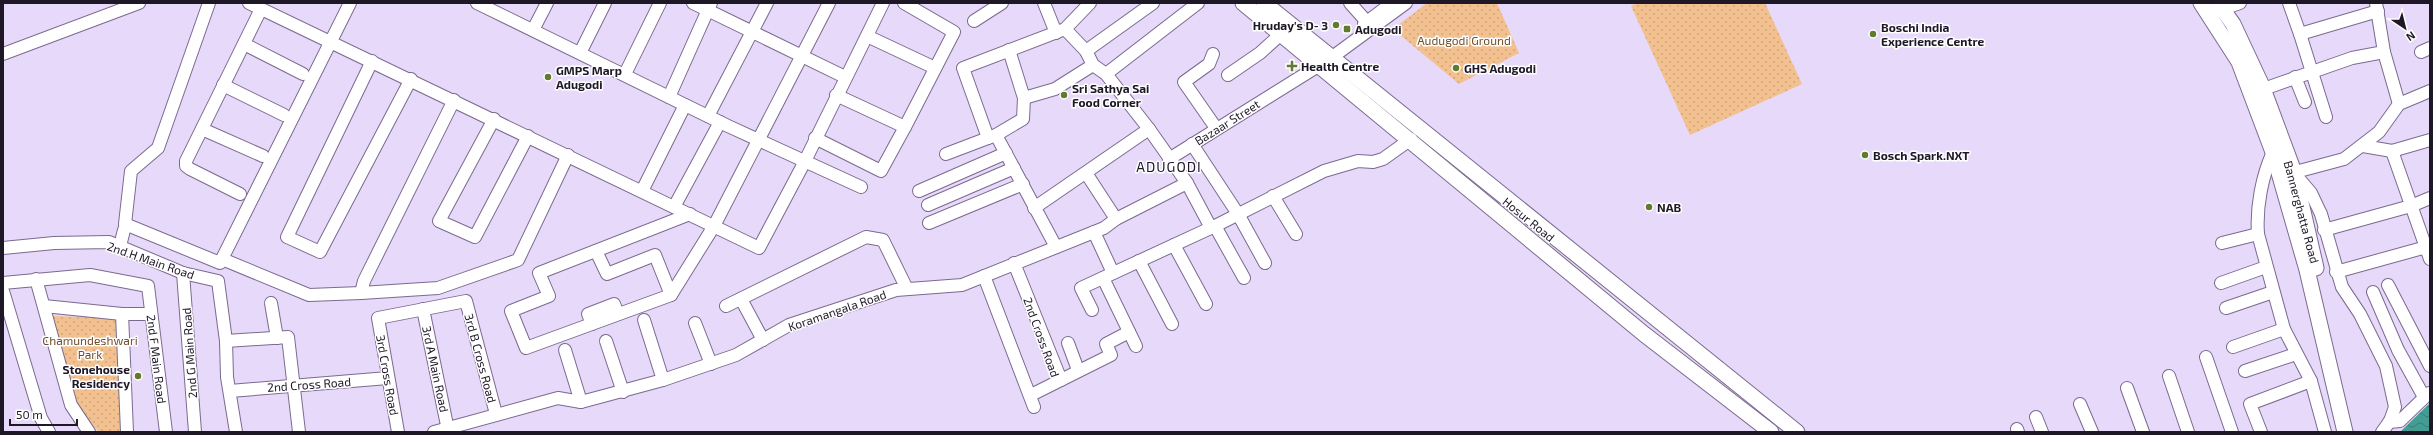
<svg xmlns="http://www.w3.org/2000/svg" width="2433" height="435" viewBox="0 0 2433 435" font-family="'Exo 2',sans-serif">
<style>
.park{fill:url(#park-dots)}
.water{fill:url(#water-waves)}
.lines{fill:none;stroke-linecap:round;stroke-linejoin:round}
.minor-casing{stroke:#7b6a8f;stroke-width:14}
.major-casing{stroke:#7b6a8f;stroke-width:17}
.minor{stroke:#fff;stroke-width:12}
.major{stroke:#fff;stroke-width:15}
.poi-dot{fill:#617a2d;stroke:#fff;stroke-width:1.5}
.labels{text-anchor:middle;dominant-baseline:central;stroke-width:3;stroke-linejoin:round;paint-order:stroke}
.poi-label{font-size:12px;font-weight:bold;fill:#1e1726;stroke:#fff;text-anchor:start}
.park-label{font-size:12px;fill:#714e2a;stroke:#fff}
.street-label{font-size:12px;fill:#1e1726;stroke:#fff}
.quarter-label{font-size:14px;letter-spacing:1px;fill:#1e1726;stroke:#fff}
</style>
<defs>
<pattern id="park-dots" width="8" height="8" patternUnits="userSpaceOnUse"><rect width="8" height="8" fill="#f3c08f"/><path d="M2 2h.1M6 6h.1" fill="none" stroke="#d0a47b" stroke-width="1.8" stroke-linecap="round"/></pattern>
<pattern id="water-waves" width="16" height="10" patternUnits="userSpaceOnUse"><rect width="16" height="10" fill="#449d93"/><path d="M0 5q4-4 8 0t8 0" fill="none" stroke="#387f78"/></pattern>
</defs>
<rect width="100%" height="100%" fill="#e7d9fa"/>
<g class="park">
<polygon points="1427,3 1497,3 1519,53 1459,84 1393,29"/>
<polygon points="1637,3 1765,3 1802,84 1690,135 1631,6"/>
<polygon points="52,316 116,318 125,432 99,432 79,409"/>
</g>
<polygon class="water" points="2430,403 2430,432 2400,432"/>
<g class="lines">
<g class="minor-casing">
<g id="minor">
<polyline points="209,3 158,148 131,171 125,224 220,263 350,3"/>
<polyline points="249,3 759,248 804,163 883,3"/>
<polyline points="477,3 728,126 861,187"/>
<polyline points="693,3 845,77"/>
<polyline points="1044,3 1056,33"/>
<polyline points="1350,3 1367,22"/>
<polyline points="2289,3 2300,34 2326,117"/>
<polyline points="2376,3 2384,52 2399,104"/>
<polyline points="2214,12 2240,3"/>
<polyline points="974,21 1002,3"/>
<polyline points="1364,24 1392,3"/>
<polyline points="1065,29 1086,51 1093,65 1106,74 1149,129 1187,183 1210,226"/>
<polyline points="533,30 547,3"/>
<polyline points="2300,34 2378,11"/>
<polyline points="867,36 935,68"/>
<polyline points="244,44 303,74"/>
<polyline points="1086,51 1153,3"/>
<polyline points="2421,52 2430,48"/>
<polyline points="580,53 605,3"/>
<polyline points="3,54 139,3"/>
<polyline points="1213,54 1209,64 1184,82 1216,128"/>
<polyline points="372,61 287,237 320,252 411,79"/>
<polyline points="625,74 660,3"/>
<polyline points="1106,74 1198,3"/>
<polyline points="1228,75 1260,53 1281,34"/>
<polyline points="2295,77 2305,102"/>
<polyline points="223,85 284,115"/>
<polyline points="2255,92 2352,58 2384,52"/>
<polyline points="836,95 905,127 954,32 904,3"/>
<polyline points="669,97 711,3"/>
<polyline points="1024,98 1055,89 1093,65"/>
<polyline points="454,100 364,281 361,293 438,288 518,260 568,155"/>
<polyline points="708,116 767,3"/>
<polyline points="494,119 439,221 475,237 528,136"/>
<polyline points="202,129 263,156"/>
<polyline points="996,135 1023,119 1024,98 1009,50"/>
<polyline points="815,138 881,171 905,127"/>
<polyline points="988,138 963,68 1065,29 1090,3"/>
<polyline points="1192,144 1238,214 1265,263"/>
<polyline points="2363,146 2392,151 2430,140"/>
<polyline points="2392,151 2430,259"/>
<path d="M2273 152C2262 176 2256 207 2258 234L2284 329 2311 381 2325 432"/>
<polyline points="946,154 996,135 1056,247"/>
<polyline points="1169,159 1331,58 1406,3"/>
<polyline points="1086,173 1116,219"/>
<polyline points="2294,173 2311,193 2321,214 2342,287 2360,314 2386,366 2395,407 2390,421 2382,432"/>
<polyline points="2288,174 2344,159 2379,132 2399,104 2430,91"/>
<polyline points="642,191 685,105"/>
<polyline points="919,191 1006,153"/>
<polyline points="240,194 190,169 186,166 186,161 261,9"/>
<polyline points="1273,196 1296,234"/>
<polyline points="928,205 1014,168"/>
<polyline points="674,207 720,122"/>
<polyline points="1034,208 1149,129"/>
<polyline points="690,214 539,273 549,296 511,311 526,348 671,295 714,226 829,3"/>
<polyline points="929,223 1023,184"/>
<polyline points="1215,226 1244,278"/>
<polyline points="2324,230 2411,206 2430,198"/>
<polyline points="1094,232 1113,273"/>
<polyline points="2222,243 2258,234"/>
<polyline points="1174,245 1206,304"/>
<polyline points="120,246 124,230"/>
<polyline points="3,248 54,243 109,242 183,273 218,281 226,341 227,377 236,432"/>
<polyline points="596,251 607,274 655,255 671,295"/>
<polyline points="222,259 309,295 361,293"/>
<polyline points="1139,261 1172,324"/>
<polyline points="1014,263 1061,380 1031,395"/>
<polyline points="2336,272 2430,246"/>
<polyline points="183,273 195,432"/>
<polyline points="984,276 1034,407"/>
<polyline points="1103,278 1136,346"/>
<polyline points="36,279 71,405 89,432"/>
<polyline points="3,283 90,275 148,286 166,432"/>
<polyline points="2221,283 2266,267"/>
<polyline points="2388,285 2430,366"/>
<polyline points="3,291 41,418 49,432"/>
<polyline points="2373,292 2398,350 2424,397"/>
<polyline points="741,299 763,340"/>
<polyline points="271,303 277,338"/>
<polyline points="44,306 122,314 151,314"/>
<polyline points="726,306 866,237 883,240 907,289"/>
<polyline points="2226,308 2273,292"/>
<polyline points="423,309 448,430"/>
<polyline points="1092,310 1081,288 1215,226 1324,171 1358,161 1373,162 1383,159 1411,139"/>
<polyline points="122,314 127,432"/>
<polyline points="644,320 663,380"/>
<polyline points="695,323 711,364"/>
<polyline points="592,324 588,314 614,304 618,314"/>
<polyline points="226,341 288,337 299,432"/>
<polyline points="606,341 623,392"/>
<polyline points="1068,343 1078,370"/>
<polyline points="2233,347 2284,329"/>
<polyline points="565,350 581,402"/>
<polyline points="2206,357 2232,432"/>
<polyline points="2245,371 2296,354"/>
<polyline points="2169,376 2188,432"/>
<polyline points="1061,380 1111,355 1106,344 1129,332"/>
<polyline points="2127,388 2143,432"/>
<polyline points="230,391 388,378"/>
<polyline points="2080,404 2092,432"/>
<polyline points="2036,417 2042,432"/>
<polyline points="2389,422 2400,421 2429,393"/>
<polyline points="2017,429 2018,432"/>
<polyline points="398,432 378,318 466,301 496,414"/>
<polyline points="434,432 558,398 581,402 663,380 736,355 789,325 896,290 962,285 1104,228 1116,219 1187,183"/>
<polyline points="2261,432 2250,404 2311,381"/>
</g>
</g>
<g class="major-casing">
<g id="major">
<polyline points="1243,3 1644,334 1771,432"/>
<polyline points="1264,3 1797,432"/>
<polyline points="2201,3 2239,62 2273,152 2307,270 2345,432"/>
<polyline points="2218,3 2233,24 2262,86 2294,172 2316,268"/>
</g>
</g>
<use href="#minor" class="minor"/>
<use href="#major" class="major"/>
</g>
<g class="poi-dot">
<circle cx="1336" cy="25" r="4"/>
<rect x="1343" y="25" width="8" height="8" rx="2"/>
<circle cx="1873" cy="34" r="4"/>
<path d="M1290 60h4v4h4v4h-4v4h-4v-4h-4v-4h4z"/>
<circle cx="1456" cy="68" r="4"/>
<circle cx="548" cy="77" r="4"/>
<circle cx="1064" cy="95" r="4"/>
<circle cx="1865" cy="155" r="4"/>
<circle cx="1649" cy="207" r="4"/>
<circle cx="138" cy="376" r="4"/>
</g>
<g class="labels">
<g class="poi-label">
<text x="1328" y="25" text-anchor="end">Hruday's D- 3</text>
<text x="1881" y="27">Boschi India<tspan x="1881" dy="14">Experience Centre</tspan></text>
<text x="1355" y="29">Adugodi</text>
<text x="1301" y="66">Health Centre</text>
<text x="1464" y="68">GHS Adugodi</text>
<text x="556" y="70">GMPS Marp<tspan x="556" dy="14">Adugodi</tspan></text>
<text x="1072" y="88">Sri Sathya Sai<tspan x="1072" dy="14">Food Corner</tspan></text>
<text x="1873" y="155">Bosch Spark.NXT</text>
<text x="1657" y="207">NAB</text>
<text x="130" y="369" text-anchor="end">Stonehouse<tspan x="130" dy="14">Residency</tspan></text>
</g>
<g class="park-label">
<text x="1464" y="40">Audugodi Ground</text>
<text x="90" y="340">Chamundeshwari<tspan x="90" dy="14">Park</tspan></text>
</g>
<g class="street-label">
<text transform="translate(1227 122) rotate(-32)">Bazaar Street</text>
<text transform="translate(2302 212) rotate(75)">Bannerghatta Road</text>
<text transform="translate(1529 219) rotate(39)">Hosur Road</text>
<text transform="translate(151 260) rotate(19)">2nd H Main Road</text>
<text transform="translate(837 310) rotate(-19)">Koramangala Road</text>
<text transform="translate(1042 337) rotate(70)">2nd Cross Road</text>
<text transform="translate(189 353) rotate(-94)">2nd G Main Road</text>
<text transform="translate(481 358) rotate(75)">3rd B Cross Road</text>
<text transform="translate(157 359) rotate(83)">2nd F Main Road</text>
<text transform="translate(436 369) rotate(78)">3rd A Main Road</text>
<text transform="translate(388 375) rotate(80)">3rd Cross Road</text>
<text transform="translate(309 384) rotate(-4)">2nd Cross Road</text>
</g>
<g class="quarter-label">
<text x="1169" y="166">ADUGODI</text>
</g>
</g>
<rect width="2433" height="435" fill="none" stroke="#1e1726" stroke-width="8"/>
<g transform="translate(2405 28) rotate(145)" stroke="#ffffff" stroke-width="3" paint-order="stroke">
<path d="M0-3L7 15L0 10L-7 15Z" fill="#1e1726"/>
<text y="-6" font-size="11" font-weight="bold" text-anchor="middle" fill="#1e1726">N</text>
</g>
<path d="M10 419v6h67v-6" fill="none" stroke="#1e1726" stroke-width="2"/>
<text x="16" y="419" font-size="12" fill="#1e1726" stroke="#ffffff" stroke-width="3" paint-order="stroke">50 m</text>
</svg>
